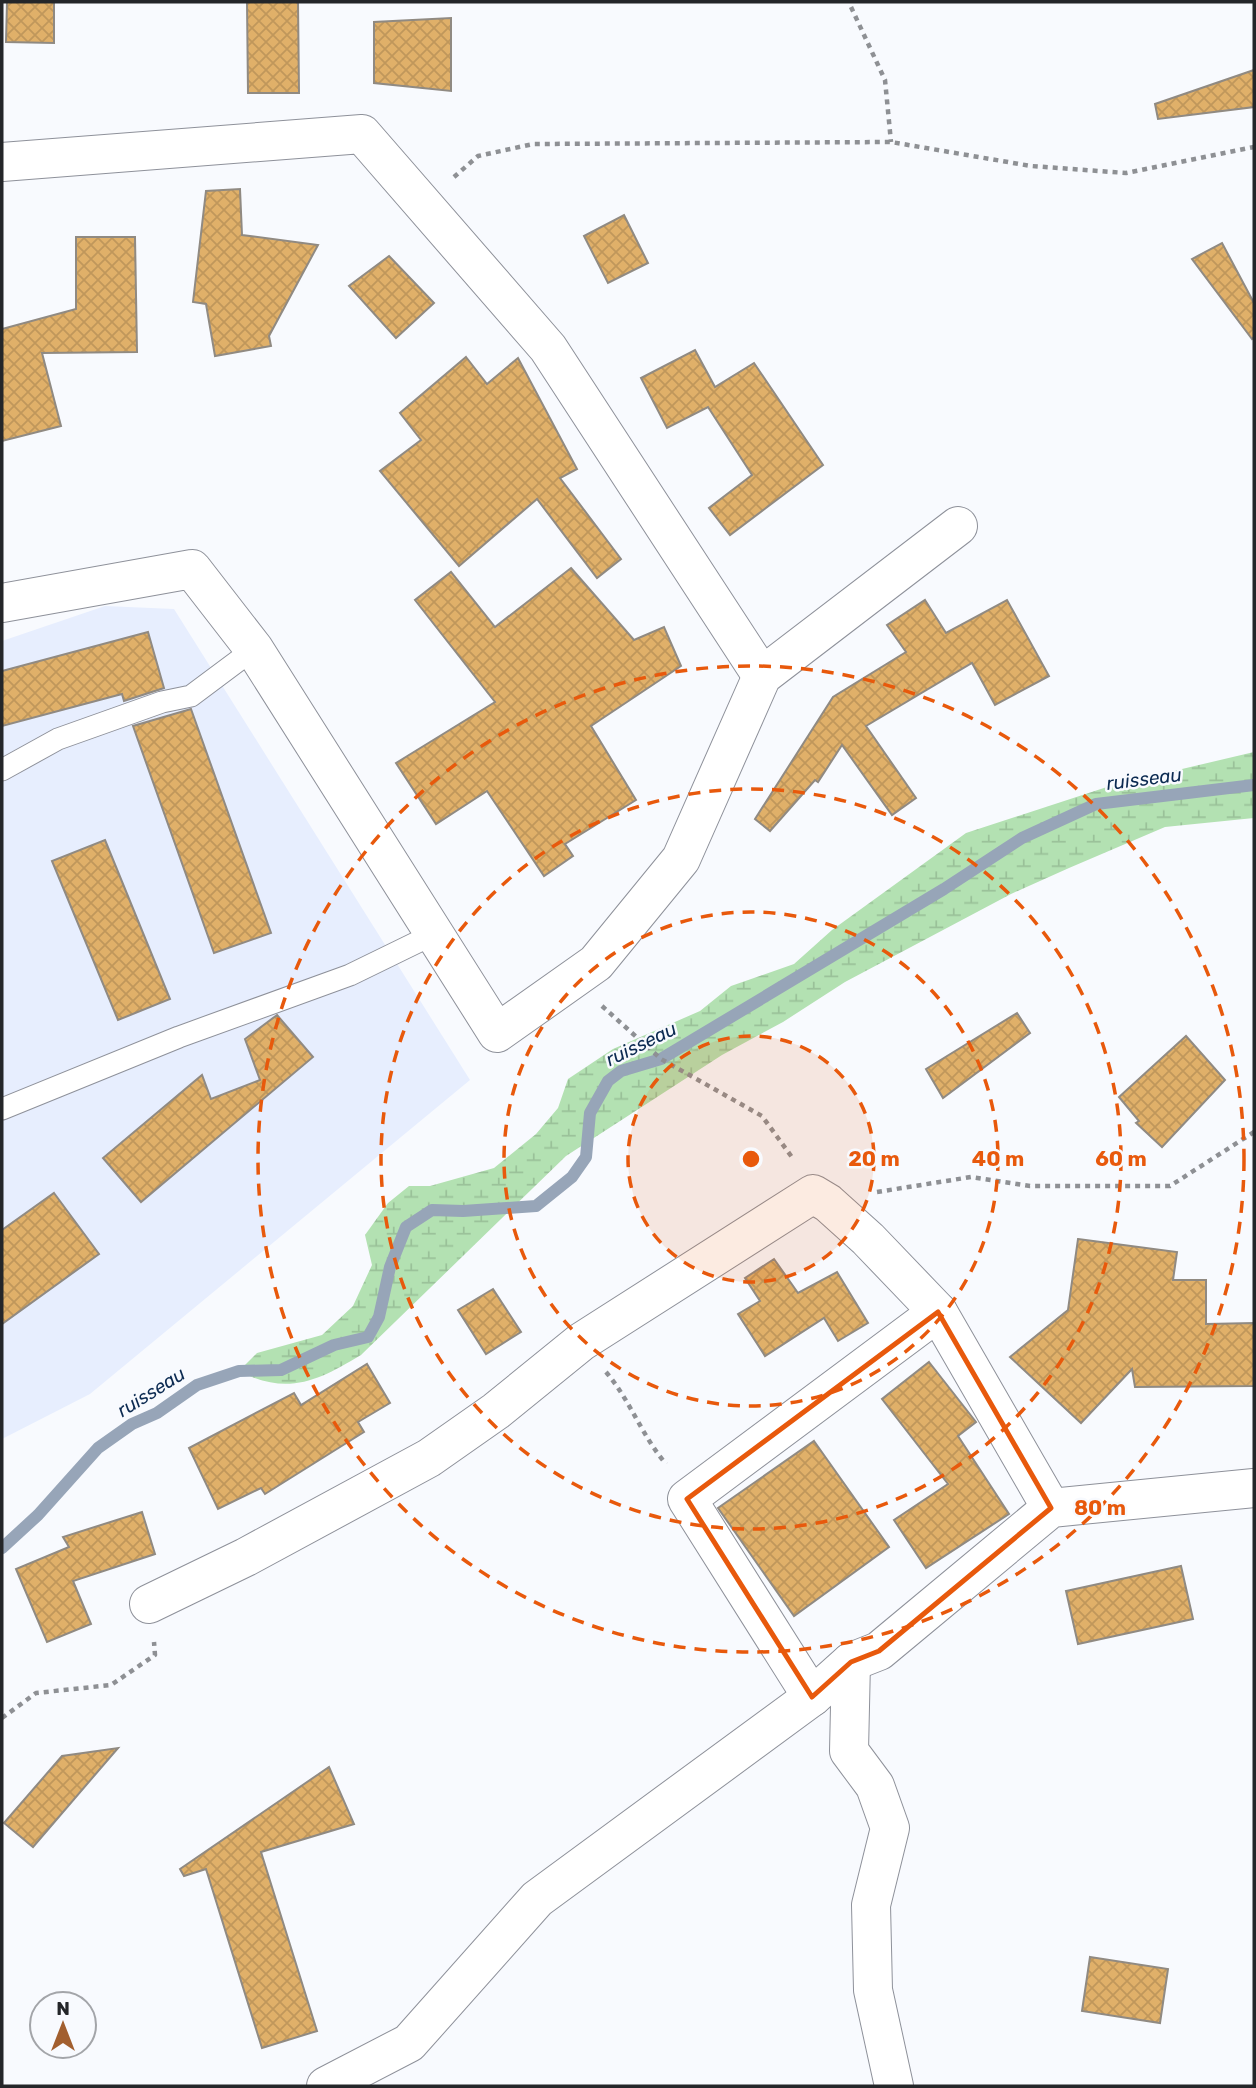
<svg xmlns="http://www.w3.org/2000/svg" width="1256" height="2088" viewBox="0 0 1256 2088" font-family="Rubik,sans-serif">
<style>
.built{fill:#e7eefe}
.wetland{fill:url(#wetland-marsh)}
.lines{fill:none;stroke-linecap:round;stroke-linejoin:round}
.stream{stroke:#97a5b8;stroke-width:12}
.building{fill:url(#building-cross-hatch);stroke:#908a82;stroke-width:2}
.service-casing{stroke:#8e919a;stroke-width:23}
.minor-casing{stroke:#8e919a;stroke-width:40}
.path{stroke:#8e9094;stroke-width:4.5;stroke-dasharray:5 5;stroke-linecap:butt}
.service{stroke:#fff;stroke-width:21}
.minor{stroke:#fff;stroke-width:38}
.marked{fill:none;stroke:#e8590c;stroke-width:5;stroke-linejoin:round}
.ring{fill:none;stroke:#e8590c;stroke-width:3.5;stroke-dasharray:12 9}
.labels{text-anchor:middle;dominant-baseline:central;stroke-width:5;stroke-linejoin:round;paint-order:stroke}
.water-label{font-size:19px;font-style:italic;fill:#0b2a51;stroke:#f8fafe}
.centre{fill:#e8590c;stroke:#f8fafe;stroke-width:3.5}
.ring-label{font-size:21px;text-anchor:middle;font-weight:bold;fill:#e8590c;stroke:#f8fafe;stroke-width:5;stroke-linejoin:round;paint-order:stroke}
</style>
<defs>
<pattern id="wetland-marsh" width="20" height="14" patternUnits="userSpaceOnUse" patternTransform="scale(1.75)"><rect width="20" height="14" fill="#b3e1b2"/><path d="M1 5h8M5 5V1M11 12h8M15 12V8" fill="none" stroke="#9ac199"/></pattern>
<pattern id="building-cross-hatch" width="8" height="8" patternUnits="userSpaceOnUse" patternTransform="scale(1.75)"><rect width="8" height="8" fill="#e0b069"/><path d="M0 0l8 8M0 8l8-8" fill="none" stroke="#c0975b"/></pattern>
</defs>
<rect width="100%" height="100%" fill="#f8fafe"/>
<polygon class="built" points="105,606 174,609 470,1080 90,1394 2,1439 2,641"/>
<path class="wetland" d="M1254 752V818L1165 827 1069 868 1011 894 845 982 783 1022 722 1055 566 1156 361 1355C318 1381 287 1396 239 1371L257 1353 322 1335 353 1306 372 1265 365 1235 388 1203 409 1186H430L494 1168 536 1134 558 1108 568 1079 613 1049 700 1011 731 986 794 964 832 930 966 833 1110 786Z"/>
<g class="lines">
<polyline class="stream" points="2,1548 38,1515 98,1448 132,1424 157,1413 197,1385 239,1371 281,1370 334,1345 368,1337 379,1317 390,1267 406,1227 432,1210 463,1211 536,1206 572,1177 586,1157 590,1113 608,1081 621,1071 661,1059 944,889 1022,838 1096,804 1254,785"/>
</g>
<g class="building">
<polygon points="7,2 54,2 54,43 6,42"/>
<polygon points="247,2 298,2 299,93 248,93"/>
<polygon points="451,18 451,91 374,83 374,22"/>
<polygon points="1254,70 1254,107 1158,119 1155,104"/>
<polygon points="240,189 242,235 318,245 269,336 271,346 215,356 206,304 193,302 206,191"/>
<polygon points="624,215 648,263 608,283 584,236"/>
<polygon points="76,237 135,237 137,352 42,353 61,426 2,441 2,329 76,309"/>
<polygon points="1222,243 1254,303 1254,337 1252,339 1192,259"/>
<polygon points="389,256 434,303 396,338 349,286"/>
<polygon points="695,350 715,387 754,363 823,465 730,535 709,508 752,475 708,407 667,428 641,378"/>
<polygon points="466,357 487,384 518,358 577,469 560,478 621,559 597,578 537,499 459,566 380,471 421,440 400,413"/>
<polygon points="571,568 634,640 664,627 681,666 591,726 636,800 565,844 573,856 544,876 487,791 436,824 396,763 495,702 415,600 451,572 495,627"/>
<polygon points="925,600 946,633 1007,600 1049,676 995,705 972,663 866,726 916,798 892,815 842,745 818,782 815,780 770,831 755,819 833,697 906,652 887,625"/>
<polygon points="148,632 164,688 124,701 122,694 2,726 2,671"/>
<polygon points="191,709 271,933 214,953 133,726"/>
<polygon points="105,840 170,999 118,1020 52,861"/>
<polygon points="1017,1013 1030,1033 943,1098 926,1069"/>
<polygon points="277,1015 313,1057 141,1202 103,1158 202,1075 211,1099 260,1080 245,1039"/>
<polygon points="1186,1036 1225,1080 1162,1147 1136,1123 1139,1121 1119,1097"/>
<polygon points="54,1193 99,1254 2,1324 2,1230"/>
<polygon points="1078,1239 1177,1252 1173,1280 1206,1280 1206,1324 1254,1323 1254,1386 1135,1387 1132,1369 1081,1423 1010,1357 1068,1310"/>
<polygon points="774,1259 798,1293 837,1272 868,1323 838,1341 824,1318 765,1356 738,1314 760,1301 745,1278"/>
<polygon points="493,1289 521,1332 486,1354 458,1310"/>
<polygon points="929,1362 976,1422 958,1436 1009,1514 926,1568 894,1520 948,1484 882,1399"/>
<polygon points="367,1364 390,1403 358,1422 364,1432 265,1494 261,1488 218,1509 189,1448 294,1393 301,1405"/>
<polygon points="814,1441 889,1547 794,1616 718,1508"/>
<polygon points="142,1512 155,1554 73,1581 91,1624 47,1642 16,1569 69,1547 63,1537"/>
<polygon points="1181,1566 1193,1619 1078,1644 1066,1591"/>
<polygon points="118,1748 33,1847 4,1823 62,1756"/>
<polygon points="329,1767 354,1824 261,1852 317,2031 262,2048 206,1869 184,1876 180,1869"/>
<polygon points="1090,1957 1168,1969 1160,2023 1082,2011"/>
</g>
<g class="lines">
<g class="service-casing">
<g id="service">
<polyline points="2,770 58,739 162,702 191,696 254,649"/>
<polyline points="2,1109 179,1037 350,975 434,934"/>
</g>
</g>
<g class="minor-casing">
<g id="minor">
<polyline points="2,162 362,134 548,348 762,676"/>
<polyline points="2,603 192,569 254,649 497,1033 596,963 681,859 762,676 958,526"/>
<polyline points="149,1604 246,1557 429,1458 496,1411 581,1342 813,1194 828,1203 868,1239 938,1312 1051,1508"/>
<polyline points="851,1662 849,1751 875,1786 890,1828 871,1905 873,1990 894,2086"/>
<polyline points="812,1697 687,1499 938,1312"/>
<polyline points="326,2086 409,2043 537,1899 812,1697 851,1662 879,1651 1051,1508 1254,1488"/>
</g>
</g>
<g class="path">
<polyline points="851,7 885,80 891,142"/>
<polyline points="454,177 478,156 533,144 891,142 1031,166 1126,173 1254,147"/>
<polyline points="602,1006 661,1059 762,1116 794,1160"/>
<polyline points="877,1192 971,1177 1030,1186 1170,1186 1254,1132"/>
<path d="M606 1372C630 1400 642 1436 666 1464"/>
<polyline points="2,1718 36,1693 111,1685 155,1655 154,1642"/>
</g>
<use href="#service" class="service"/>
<use href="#minor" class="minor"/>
</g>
<path class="marked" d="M938 1312 1051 1508 879 1651 851 1662 812 1697 687 1499Z"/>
<circle cx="751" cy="1159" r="123" fill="#e8590c" fill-opacity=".12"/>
<g class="ring">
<circle cx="751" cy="1159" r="123"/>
<circle cx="751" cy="1159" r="247"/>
<circle cx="751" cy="1159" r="370"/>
<circle cx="751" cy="1159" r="493"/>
</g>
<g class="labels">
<g class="water-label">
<text transform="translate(1144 779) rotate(-7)">ruisseau</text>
<text transform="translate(641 1044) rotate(-26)">ruisseau</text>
<text transform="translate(151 1392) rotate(-32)">ruisseau</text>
</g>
</g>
<circle cx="751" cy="1159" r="10" class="centre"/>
<g class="ring-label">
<text x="874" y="1166">20 m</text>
<text x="998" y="1166">40 m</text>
<text x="1121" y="1166">60 m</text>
<text x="1100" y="1515">80 m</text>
</g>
<rect width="1256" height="2088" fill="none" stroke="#242629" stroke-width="7"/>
<g transform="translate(63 2025)"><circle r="33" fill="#f8fafe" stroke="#a3a5a9" stroke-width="2"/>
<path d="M0-5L12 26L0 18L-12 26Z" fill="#a25f2f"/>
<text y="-10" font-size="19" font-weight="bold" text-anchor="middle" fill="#242629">N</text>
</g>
</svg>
